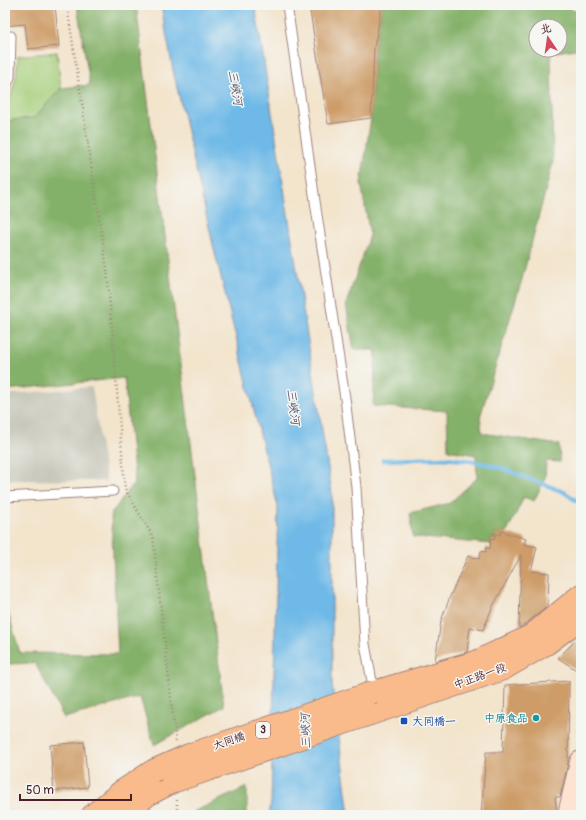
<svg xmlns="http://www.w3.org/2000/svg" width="586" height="820" viewBox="0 0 586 820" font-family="Pangolin,'LXGW WenKai TC',sans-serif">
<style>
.industrial{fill:#c5c5b8}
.green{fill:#a6ce79;stroke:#787652}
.forest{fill:#84b169;stroke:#67684a;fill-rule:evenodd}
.water{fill:#6eb9e7;stroke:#5c6c89}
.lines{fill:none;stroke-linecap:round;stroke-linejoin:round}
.stream{stroke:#6eb9e7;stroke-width:4.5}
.building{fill:#cd9c68}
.lane-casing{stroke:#9e827c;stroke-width:11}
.secondary-casing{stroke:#9e827c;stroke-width:24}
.primary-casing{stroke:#9e827c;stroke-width:24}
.path{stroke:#9e827c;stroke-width:2.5;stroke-dasharray:1 3;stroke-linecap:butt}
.lane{stroke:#fff;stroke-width:9}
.secondary{stroke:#fde4d1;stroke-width:22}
.primary{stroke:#fabb8c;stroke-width:22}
.primary-bridge-casing{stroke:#9e827c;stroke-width:24;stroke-linecap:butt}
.primary-bridge{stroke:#fabb8c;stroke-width:22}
.culture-dot{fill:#0f9aa8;stroke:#f6f6f2;stroke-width:1.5}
.transit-dot{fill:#1a4fb4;stroke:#f6f6f2;stroke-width:1.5}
.labels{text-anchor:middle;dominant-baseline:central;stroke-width:3;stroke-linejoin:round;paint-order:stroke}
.shield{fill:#f6f6f2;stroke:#7e6067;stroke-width:1}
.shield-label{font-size:10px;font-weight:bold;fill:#4a1f2b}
.street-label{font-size:11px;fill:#4a1f2b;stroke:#f6f6f2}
.culture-label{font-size:11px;fill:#0d838f;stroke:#f6f6f2;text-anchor:end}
.transit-label{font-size:11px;fill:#164399;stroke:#f6f6f2;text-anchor:start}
.water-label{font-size:12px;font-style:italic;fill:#57556d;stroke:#f6f6f2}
</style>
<rect width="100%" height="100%" fill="#f6f6f2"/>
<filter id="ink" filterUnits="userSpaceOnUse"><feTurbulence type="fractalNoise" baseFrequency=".025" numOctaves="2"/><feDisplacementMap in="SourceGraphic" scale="8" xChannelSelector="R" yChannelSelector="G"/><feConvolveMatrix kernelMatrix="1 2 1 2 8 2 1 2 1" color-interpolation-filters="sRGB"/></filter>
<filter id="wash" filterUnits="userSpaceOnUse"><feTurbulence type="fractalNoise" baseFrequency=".012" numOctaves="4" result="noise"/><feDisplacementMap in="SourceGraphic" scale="16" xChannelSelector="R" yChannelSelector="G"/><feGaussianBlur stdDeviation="0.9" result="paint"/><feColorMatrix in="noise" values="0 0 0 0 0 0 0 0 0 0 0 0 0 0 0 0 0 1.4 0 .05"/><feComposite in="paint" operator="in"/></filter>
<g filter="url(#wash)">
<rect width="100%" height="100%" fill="#f3e4cc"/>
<polygon class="industrial" points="92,387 106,481 5,480 5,395"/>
<polygon class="green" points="57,52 61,88 34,118 5,121 5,113 7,110 16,77 18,56"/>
<g class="forest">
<polygon points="77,5 136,5 224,706 154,745 140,697 64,718 35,663 7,664 5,659 5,605 6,605 20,653 118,654 111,514 135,481 124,378 5,390 5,121 34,118 61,88 90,85"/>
<path d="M382 5H570L572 11 581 10V48L551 53 553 162 522 279 480 417 482 433 559 445 560 462 546 461 545 478 534 501 524 497 507 532 501 531 500 535 495 533V539L491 538V544L413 537 410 513 450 503 477 478 476 455 448 450 447 411 373 406 376 350H354L346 304 370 235 361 183 371 118 374 48ZM536 26H560V50H536Z"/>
<polygon points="247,787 247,815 193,815 193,812"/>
</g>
<polygon class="water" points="161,5 255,5 332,493 332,684 349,815 269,815 271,802 278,507 214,249 173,70"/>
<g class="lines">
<polyline class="stream" points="383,460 445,458 472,461 498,467 564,492 581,504"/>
</g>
<g id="blocks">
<g class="building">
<polygon points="5,5 55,5 59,46 28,49 25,24 5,26"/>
<polygon points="309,5 382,5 374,48 371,118 328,124"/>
<polygon points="501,531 526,539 524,544 537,547 531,571 549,573 548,606 524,625 519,628 521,555 492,608 483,630 470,627 467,652 435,661 441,621 451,594 468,556 479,559 481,551 486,552 486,547 490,549 491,538 495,539 495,533 500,535"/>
<polygon points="581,635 581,673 558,658"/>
<polygon points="569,681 568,763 560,797 555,797 557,815 481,815 486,752 503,752 505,685"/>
<polygon points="84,742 88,787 54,791 50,745"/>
</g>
</g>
</g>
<g filter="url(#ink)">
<use href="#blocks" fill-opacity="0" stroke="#9e827c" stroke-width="1"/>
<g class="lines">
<g class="lane-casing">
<g id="lane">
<polyline points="287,5 317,215 345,398 356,487 365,644 374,692"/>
<polyline points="5,89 10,77 11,36"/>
<polyline points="5,497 113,491"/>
</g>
</g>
<g class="secondary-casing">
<polyline id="secondary" points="569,815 581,762"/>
</g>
<g class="primary-casing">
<g id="primary">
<polyline points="374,692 476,662 531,636 581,595"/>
<polyline points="370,714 503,669 546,644 581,618"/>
<polyline points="93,815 121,792 153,771"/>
<polyline points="121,815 149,794 172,782"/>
</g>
</g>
<g class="path">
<polyline points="67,5 107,269 125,489 153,537 176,743"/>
<polyline points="177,800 177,815"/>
</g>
<use href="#lane" class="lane"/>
<use href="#secondary" class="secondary"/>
<use href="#primary" class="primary"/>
<g class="primary-bridge-casing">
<g id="primary-bridge">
<polyline points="153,771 189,755 374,692"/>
<polyline points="172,782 370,714"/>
</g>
</g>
<use href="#primary-bridge" class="primary-bridge"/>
</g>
</g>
<circle class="culture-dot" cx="536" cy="718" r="4"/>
<rect class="transit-dot" x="400" y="717" width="8" height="8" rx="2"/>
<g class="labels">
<rect class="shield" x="256" y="722" width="14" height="16" rx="3"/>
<g class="shield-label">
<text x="263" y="730">3</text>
</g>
<g class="street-label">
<text transform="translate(480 676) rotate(-20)">中正路一段</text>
<text transform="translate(229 741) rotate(-19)">大同橋</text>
</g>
<g class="culture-label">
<text x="528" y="718">中原食品</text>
</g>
<g class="transit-label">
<text x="412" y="721">大同橋一</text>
</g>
<g class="water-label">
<text transform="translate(235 88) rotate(80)">三峽河</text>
<text transform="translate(293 407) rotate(83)">三峽河</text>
<text transform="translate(306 731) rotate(-92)">三峽河</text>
</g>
</g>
<rect width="586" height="820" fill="none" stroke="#f6f6f2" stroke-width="20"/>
<g transform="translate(548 38) rotate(347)"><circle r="19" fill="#f6f6f2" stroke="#b1a0a2"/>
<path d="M0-3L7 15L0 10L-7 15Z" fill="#d1495b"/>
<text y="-6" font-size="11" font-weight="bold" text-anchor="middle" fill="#4a1f2b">北</text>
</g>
<path d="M20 794v6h111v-6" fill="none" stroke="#4a1f2b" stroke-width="2"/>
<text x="26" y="794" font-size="12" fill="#4a1f2b" stroke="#f6f6f2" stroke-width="3" paint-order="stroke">50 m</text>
</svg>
